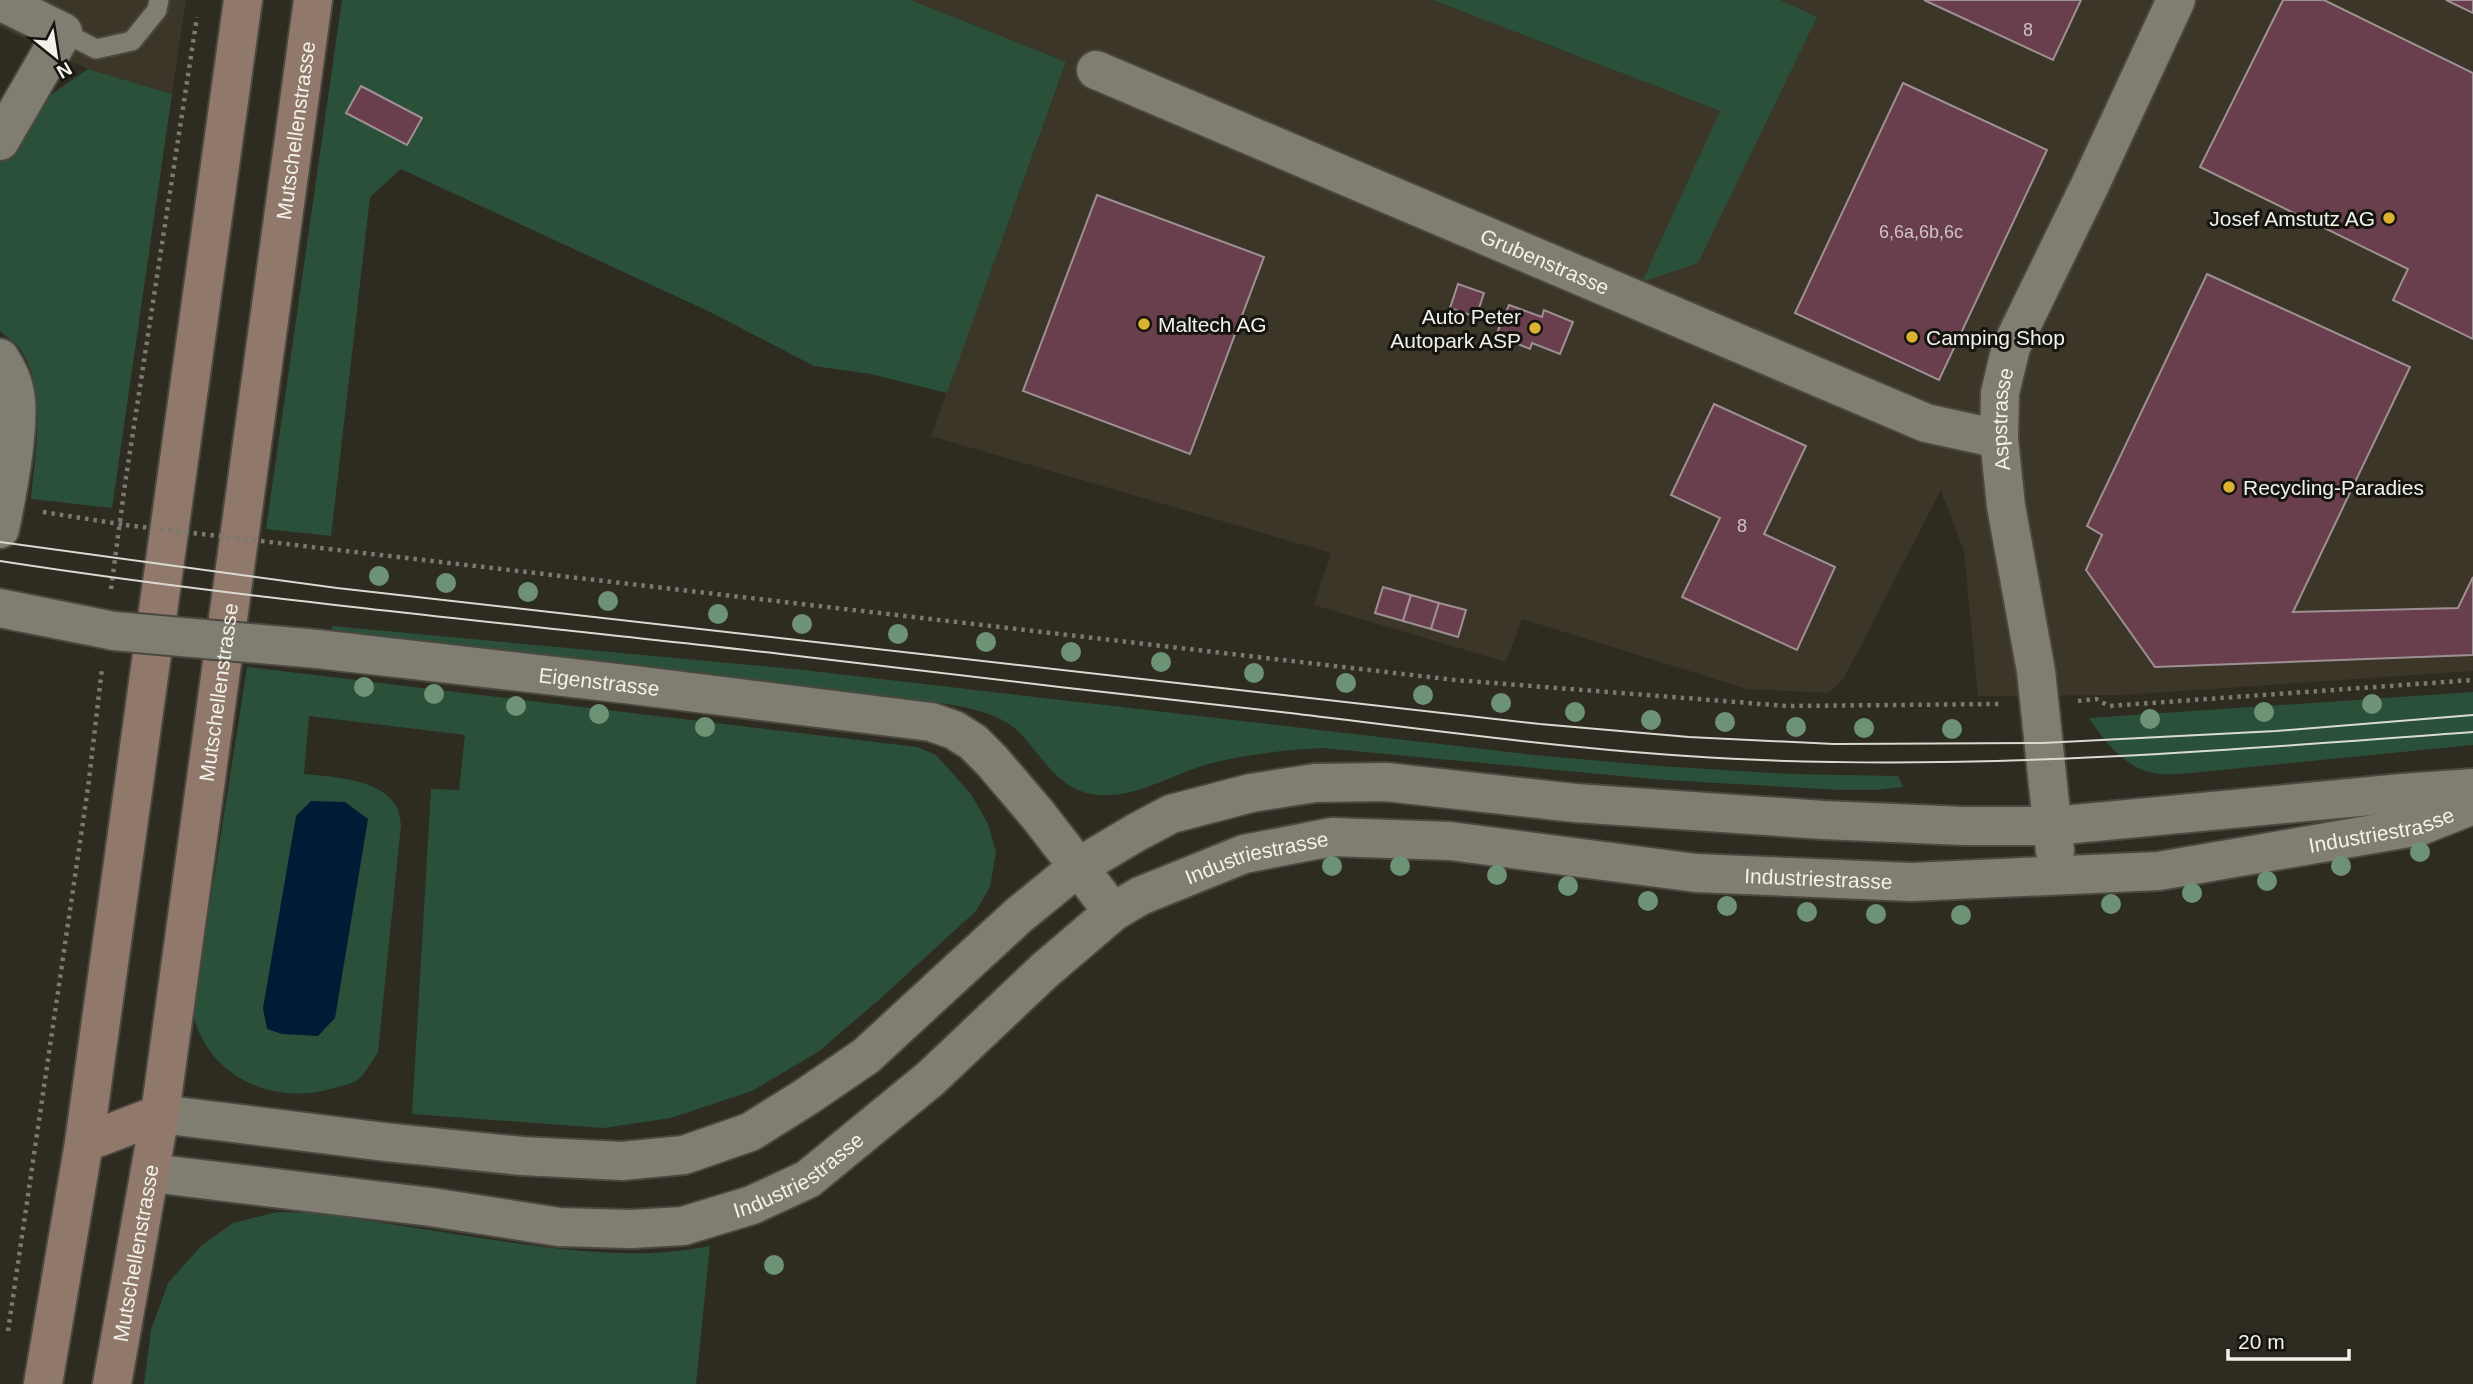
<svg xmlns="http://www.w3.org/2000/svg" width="2473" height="1384" viewBox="0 0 2473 1384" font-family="Arial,sans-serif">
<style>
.built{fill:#3b3627}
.green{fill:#2b503a}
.water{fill:#001b35}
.building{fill:#693f4d;stroke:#9e9094;stroke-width:2}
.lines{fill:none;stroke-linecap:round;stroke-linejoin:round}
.lane-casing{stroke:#4b4841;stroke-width:23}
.street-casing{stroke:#4b4841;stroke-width:42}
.secondary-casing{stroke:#4b4841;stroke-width:42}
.path{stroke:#7b7970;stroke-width:4.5;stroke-dasharray:3.5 5;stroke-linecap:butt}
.lane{stroke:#807d71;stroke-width:19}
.street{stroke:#807d71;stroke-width:38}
.secondary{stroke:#90796a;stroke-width:38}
.tram{stroke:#dbdad2;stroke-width:2}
.street-bridge-casing{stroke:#4b4841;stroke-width:42;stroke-linecap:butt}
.path-bridge{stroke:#7b7970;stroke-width:4.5;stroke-dasharray:3.5 5;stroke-linecap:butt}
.street-bridge{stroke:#807d71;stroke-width:38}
.tree{fill:#6e9276}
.poi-dot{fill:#dcb233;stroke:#15140f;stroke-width:2.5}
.labels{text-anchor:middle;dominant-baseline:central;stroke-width:6;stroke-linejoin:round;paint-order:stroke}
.number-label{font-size:18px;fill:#d0c4c3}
.street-label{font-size:21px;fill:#f2f1ea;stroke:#15140f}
.poi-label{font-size:21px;fill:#f2f1ea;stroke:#15140f;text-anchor:start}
</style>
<rect width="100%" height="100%" fill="#2e2b21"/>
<g class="built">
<polygon points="0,0 186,0 172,94 88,69 0,27"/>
<polygon points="911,0 1433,0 1720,111 1769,0 2473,0 2473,671 2122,695 1978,696 1964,552 1941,490 1844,678 1829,693 1747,689 1522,619 1506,662 1314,605 1331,553 931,436 1066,63"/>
</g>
<g class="green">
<polygon points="342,0 911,0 1066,62 947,393 871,374 814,366 710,312 401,169 370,197 331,536 266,529"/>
<polygon points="1433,0 1780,0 1817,17 1698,263 1642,282 1720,111"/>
<path d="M88 69 172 94 112 508 31 499C35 453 49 383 17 345 12 340 5 336 0 331V159L29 110Z"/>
<path d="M332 626 804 670 1534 755 1659 766 1790 774 1898 776 1903 787 1876 790H1842L1664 780 1322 748C1286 750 1251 754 1216 762 1172 772 1123 809 1078 790 1053 779 1039 753 1021 734 1002 714 973 709 948 704L331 633Z"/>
<path d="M247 667 917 747 936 755 971 794 988 824 996 852 990 887 976 911 882 997 818 1052 752 1091 671 1118 604 1128 412 1114 431 789 459 790 465 735 309 716 304 774C332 777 382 778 397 808 400 813 400 820 401 825L378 1052C372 1061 366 1072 359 1079 353 1084 341 1086 334 1088 274 1107 208 1077 193 1014Z"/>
<path d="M2473 692V745L2181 774C2172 774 2161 775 2153 773 2124 767 2104 741 2089 718Z"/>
<path d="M277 1212 318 1213C375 1222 431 1230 487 1239 562 1250 635 1261 710 1246L696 1384H144L151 1330 168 1283 202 1245 233 1223Z"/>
</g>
<polygon class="water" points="311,801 345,802 368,819 335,1018 318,1036 282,1034 267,1029 263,1008 296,816"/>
<g class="building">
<polygon points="1924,0 2081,0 2053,60"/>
<polygon points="2283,0 2324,0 2473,73 2473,339 2393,300 2408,269 2200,167"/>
<polygon points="2446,0 2473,0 2473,13"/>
<polygon points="1903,83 2047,150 1939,380 1795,313"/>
<polygon points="361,86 422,118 407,145 346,113"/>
<polygon points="1097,195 1264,257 1190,454 1023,391"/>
<polygon points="2207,274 2410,367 2293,612 2458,608 2473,577 2473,655 2155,667 2086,570 2102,535 2087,526"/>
<polygon points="1458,284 1484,293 1476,317 1450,308"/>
<polygon points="1509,305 1542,317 1544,310 1573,322 1560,354 1532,343 1530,349 1496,335"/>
<polygon points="1714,404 1806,446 1764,534 1835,567 1797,650 1682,597 1720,518 1671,495"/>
<polygon points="1383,587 1411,595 1403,621 1375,613"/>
<polygon points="1411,595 1439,603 1431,629 1403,621"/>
<polygon points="1439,603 1466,610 1458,637 1431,629"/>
</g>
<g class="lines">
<g class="lane-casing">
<polyline id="lane" points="63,32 96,49 132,41 157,10 159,0"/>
</g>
<g class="street-casing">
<g id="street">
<polyline points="0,1 63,32 0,141"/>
<path id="s1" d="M1096 70 1926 423 1999 439"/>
<path d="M0 358C7 369 13 380 15 393 21 425 7 495 0 529"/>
<polyline points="0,608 114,631"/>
<path id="s2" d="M317 649 625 684 931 722 954 730 973 742 992 761 1038 815 1113 912"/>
<path id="s3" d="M2055 851 2036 671 2006 506 1999 439 2000 393 2011 347 2090 185 2176 0"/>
<polyline points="160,1114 385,1142 522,1156 622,1161 684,1155 750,1132 806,1097 866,1056 1019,915 1078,867 1137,832 1171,814 1251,793 1315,783 1386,782 1575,803 1823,820 1964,826 2053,826 2402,793 2473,788"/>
<path id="s4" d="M151 1173 431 1207 559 1227 631 1229 683 1226 752 1205 808 1179 931 1078 1044 971 1113 912 1140 896 1244 854 1332 837 1450 841 1696 873 1911 882 2159 871 2420 826 2473 805"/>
</g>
</g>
<g class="secondary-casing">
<g id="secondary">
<polyline points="84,1143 160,1114"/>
<polyline points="43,1384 84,1143 243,0"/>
<path id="s5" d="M112 1384 160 1114 313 0"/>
</g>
</g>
<g class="path">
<polyline points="43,512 126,525"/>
<polyline points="329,549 1455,680 1787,706 1999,704"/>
<polyline points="111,589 125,484 197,17"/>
<polyline points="2078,701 2096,699 2109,706 2473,680"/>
<polyline points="8,1331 88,788 102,668"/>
</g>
<use href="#lane" class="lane"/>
<use href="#street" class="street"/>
<use href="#secondary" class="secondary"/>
<g class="tram">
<polyline points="0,542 337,588 1540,724 1689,737 1834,744 2043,743 2276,731 2473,715"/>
<path d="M0 561C259 601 521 624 781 654 951 675 1120 694 1290 713 1422 729 1554 747 1687 756 1949 774 2212 751 2473 732"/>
</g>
<g class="street-bridge-casing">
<polyline id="street-bridge" points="114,631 317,649"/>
</g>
<polyline class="path-bridge" points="126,525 329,549"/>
<use href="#street-bridge" class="street-bridge"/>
</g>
<g class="tree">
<circle cx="379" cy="576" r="10"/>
<circle cx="446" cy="583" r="10"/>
<circle cx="528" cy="592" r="10"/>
<circle cx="608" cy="601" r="10"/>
<circle cx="718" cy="614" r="10"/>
<circle cx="802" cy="624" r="10"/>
<circle cx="898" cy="634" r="10"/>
<circle cx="986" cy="642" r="10"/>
<circle cx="1071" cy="652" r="10"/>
<circle cx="1161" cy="662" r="10"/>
<circle cx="1254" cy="673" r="10"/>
<circle cx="1346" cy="683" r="10"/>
<circle cx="364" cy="687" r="10"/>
<circle cx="434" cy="694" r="10"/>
<circle cx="1423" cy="695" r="10"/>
<circle cx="1501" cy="703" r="10"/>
<circle cx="2372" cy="704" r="10"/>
<circle cx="516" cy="706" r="10"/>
<circle cx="1575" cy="712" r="10"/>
<circle cx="2264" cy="712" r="10"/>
<circle cx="599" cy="714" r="10"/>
<circle cx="2150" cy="719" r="10"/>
<circle cx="1651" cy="720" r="10"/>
<circle cx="1725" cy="722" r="10"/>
<circle cx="705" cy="727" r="10"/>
<circle cx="1796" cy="727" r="10"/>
<circle cx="1864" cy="728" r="10"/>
<circle cx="1952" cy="729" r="10"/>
<circle cx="2420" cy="852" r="10"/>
<circle cx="1332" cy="866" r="10"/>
<circle cx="1400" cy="866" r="10"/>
<circle cx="2341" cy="866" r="10"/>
<circle cx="1497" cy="875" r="10"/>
<circle cx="2267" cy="881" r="10"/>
<circle cx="1568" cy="886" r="10"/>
<circle cx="2192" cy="893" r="10"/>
<circle cx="1648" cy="901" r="10"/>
<circle cx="2111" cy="904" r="10"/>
<circle cx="1727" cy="906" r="10"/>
<circle cx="1807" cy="912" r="10"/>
<circle cx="1876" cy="914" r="10"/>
<circle cx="1961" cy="915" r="10"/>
<circle cx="774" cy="1265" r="10"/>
</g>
<g class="poi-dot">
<circle cx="2389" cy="218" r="7"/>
<circle cx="1144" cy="324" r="7"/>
<circle cx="1535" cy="328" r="7"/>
<circle cx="1912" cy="337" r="7"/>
<circle cx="2229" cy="487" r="7"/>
</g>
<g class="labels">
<g class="number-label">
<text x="2028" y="30">8</text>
<text x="1921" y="232">6,6a,6b,6c</text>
<text x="1742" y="526">8</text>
</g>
<g class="street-label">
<text stroke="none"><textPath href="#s5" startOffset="1267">Mutschellenstrasse</textPath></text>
<text stroke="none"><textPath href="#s1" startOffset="488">Grubenstrasse</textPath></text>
<text stroke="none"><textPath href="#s3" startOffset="436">Aspstrasse</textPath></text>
<text stroke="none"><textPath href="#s2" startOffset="284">Eigenstrasse</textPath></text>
<text stroke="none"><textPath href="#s5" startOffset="700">Mutschellenstrasse</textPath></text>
<text stroke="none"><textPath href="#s4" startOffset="2364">Industriestrasse</textPath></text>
<text stroke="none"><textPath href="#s4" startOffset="1230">Industriestrasse</textPath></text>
<text stroke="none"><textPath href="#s4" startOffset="1797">Industriestrasse</textPath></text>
<text stroke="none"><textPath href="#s4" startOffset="663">Industriestrasse</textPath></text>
<text stroke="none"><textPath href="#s5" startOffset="133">Mutschellenstrasse</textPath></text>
</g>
<g class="poi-label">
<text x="2375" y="218" text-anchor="end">Josef Amstutz AG</text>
<text x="1521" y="316" text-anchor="end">Auto Peter<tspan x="1521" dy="24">Autopark ASP</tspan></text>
<text x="1158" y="324">Maltech AG</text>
<text x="1926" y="337">Camping Shop</text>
<text x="2243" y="487">Recycling-Paradies</text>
</g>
</g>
<g transform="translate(56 56) rotate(150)" stroke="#15140f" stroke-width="5" paint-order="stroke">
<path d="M0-5L12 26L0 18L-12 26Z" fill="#f2f1ea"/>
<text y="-10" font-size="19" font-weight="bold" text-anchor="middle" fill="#f2f1ea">N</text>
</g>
<path d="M2228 1349v10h121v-10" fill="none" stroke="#f2f1ea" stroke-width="3.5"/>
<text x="2238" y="1349" font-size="21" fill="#f2f1ea" stroke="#15140f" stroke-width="5" paint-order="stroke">20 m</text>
</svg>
